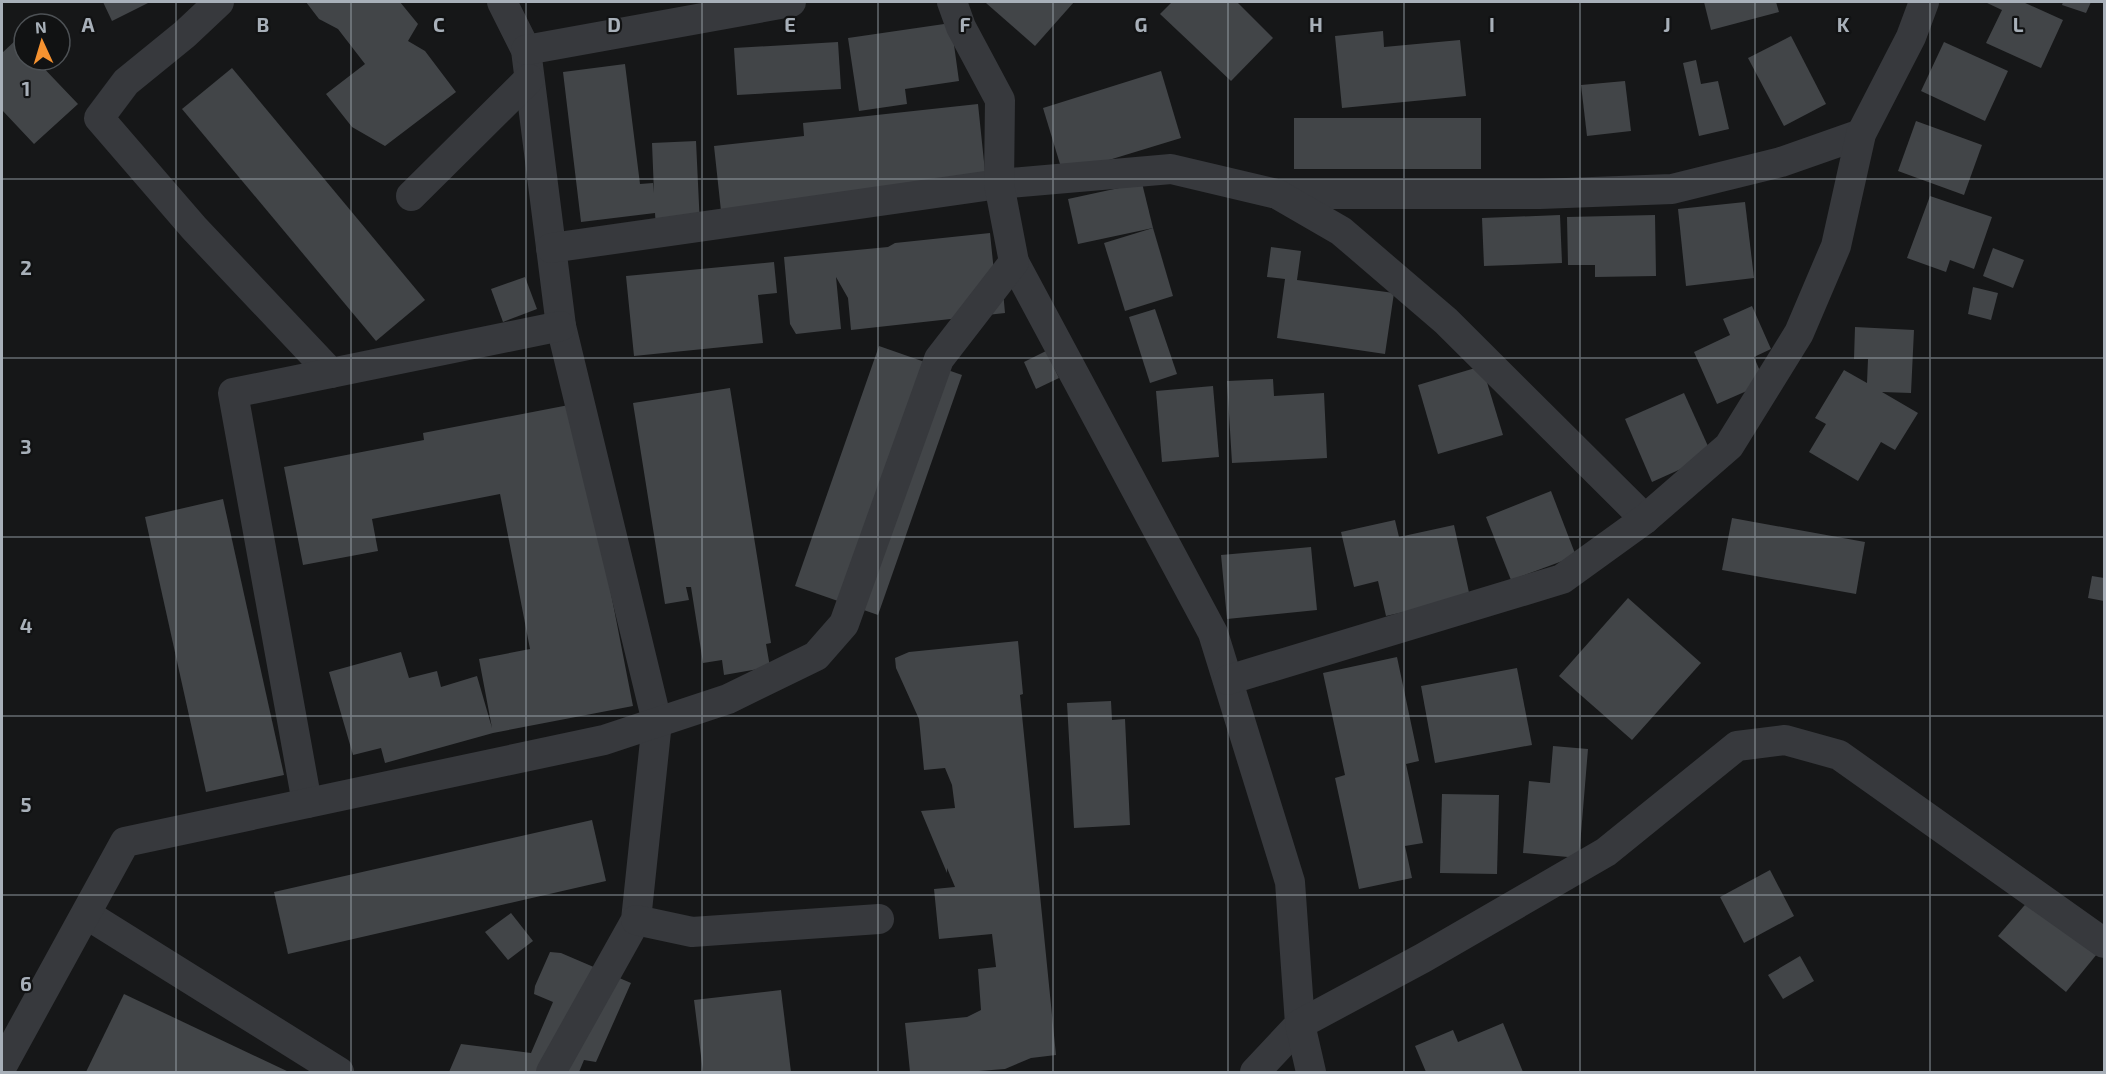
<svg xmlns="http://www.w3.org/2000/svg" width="2106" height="1074" viewBox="0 0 2106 1074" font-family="'Exo 2',sans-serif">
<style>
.building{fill:#424548}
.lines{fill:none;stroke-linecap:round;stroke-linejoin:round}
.street{stroke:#37393d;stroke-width:30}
.grid{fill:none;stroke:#a8b0b9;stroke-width:1.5;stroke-opacity:0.55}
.grid-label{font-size:20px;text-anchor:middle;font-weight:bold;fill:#a8b0b9;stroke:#111213;stroke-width:4.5;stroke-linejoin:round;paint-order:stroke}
</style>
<rect width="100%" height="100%" fill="#161718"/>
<g class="building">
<polygon points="103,2 148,2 148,3 112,21"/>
<polygon points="306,2 400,2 418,24 408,41 425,51 456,92 385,146 352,127 326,94 365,64 338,29 319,19"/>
<polygon points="987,2 1074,2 1035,46 986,3"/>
<polygon points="1172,2 1237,2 1273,38 1231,81 1160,14"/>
<polygon points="1704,2 1776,2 1779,12 1711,30"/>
<polygon points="1985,2 2023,2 2063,20 2041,68 1986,43 2002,10"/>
<polygon points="2063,2 2091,2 2086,13 2062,5"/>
<polygon points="951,23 959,81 905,89 907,104 859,111 848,38"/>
<polygon points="1383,31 1384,47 1460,40 1466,96 1342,108 1335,36"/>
<polygon points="1791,36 1826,104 1784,126 1748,58"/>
<polygon points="17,39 24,47 24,60 36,60 78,104 34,144 2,110 2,53"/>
<polygon points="838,42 841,89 737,95 734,48"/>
<polygon points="1944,42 2008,71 1985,121 1921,91"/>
<polygon points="1696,60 1701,84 1718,81 1729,129 1699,136 1683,63"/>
<polygon points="625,64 640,184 653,183 654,193 652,143 696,141 700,226 656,229 655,213 581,222 563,72"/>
<polygon points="232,68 425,300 376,341 182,109"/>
<polygon points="1161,71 1181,138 1063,174 1043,108"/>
<polygon points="1625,81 1631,131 1587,136 1581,85"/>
<polygon points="978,104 986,181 721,211 714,146 804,136 803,123"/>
<rect x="1294" y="118" width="187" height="51"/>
<polygon points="1916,121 1982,145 1964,195 1898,171"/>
<polygon points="1142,183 1153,228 1078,244 1068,199"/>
<polygon points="1930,196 1992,217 1974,269 1950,260 1946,272 1907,258"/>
<polygon points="1745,202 1754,278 1686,286 1678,209"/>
<polygon points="1560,215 1562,263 1484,266 1482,218"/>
<polygon points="1655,215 1656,276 1595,277 1595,265 1568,265 1567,217"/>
<polygon points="1153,228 1173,296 1125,311 1104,243"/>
<polygon points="990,233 994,272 1003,291 1005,313 851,330 848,298 836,277 841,329 796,334 790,324 784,257 888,247 895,243"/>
<polygon points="1271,247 1301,251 1297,280 1394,293 1385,354 1277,338 1285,279 1267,277"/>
<polygon points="1993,248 2024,260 2013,288 1983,276"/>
<polygon points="774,262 777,293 758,295 763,343 634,356 626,276"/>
<polygon points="525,277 537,309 503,322 491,289"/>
<polygon points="1973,287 1998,293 1991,320 1968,314"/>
<polygon points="1752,306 1771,349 1754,357 1765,383 1717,404 1694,352 1730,335 1723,319"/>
<polygon points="1155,309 1177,374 1150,383 1129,317"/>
<polygon points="1855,327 1914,330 1911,393 1882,392 1918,413 1895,450 1881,442 1858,481 1809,452 1826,424 1815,418 1844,370 1867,383 1868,359 1854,359"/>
<polygon points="879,346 962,375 878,615 795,586"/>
<polygon points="1046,351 1059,378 1036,389 1024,362"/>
<polygon points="1482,366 1503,435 1438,454 1418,385"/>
<polygon points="1273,379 1274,396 1324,393 1327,458 1232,463 1227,381"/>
<polygon points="1213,386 1219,457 1162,462 1156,391"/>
<polygon points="730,388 771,643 766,644 770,667 724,675 722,660 703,663 691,587 686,587 689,600 665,604 633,403"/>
<polygon points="1684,393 1712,455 1652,482 1625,419"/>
<polygon points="574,404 633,706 493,733 385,763 381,748 353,755 329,672 401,652 409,678 437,671 441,687 477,676 492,728 479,659 530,649 500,494 372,519 378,551 303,565 284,467 424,440 423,433"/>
<polygon points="1551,491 1576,556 1511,580 1486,517"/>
<polygon points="223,499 284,775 206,792 145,517"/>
<polygon points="1732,518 1865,542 1856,594 1722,570"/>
<polygon points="1395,520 1399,537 1454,525 1470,597 1386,616 1378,581 1354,587 1341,532"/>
<polygon points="1311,547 1317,610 1227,619 1221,555"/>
<polygon points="2092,576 2104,578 2104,601 2088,598"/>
<polygon points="1628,598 1701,663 1632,740 1559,676"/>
<polygon points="1018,641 1023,694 1020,695 1056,1055 1031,1058 1005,1069 966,1072 910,1072 905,1023 967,1017 981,1010 978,969 996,967 992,934 939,939 934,889 955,887 947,868 947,873 921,811 955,808 952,785 945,768 924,770 919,719 896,668 895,658 909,652"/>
<polygon points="1397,657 1419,761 1406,764 1423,843 1405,846 1412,878 1359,889 1335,778 1345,775 1323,673"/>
<polygon points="1517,668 1532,745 1435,763 1421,686"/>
<polygon points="1111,701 1112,720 1125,719 1130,825 1074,828 1067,703"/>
<polygon points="1553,746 1588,749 1579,858 1523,853 1529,781 1550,783"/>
<polygon points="1442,794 1499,795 1497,874 1440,873"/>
<polygon points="592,820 606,881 288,954 274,892"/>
<polygon points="1770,870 1794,916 1744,943 1720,897"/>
<polygon points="2030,899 2097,954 2066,992 1998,936"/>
<polygon points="511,913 533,941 508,960 485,932"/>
<polygon points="550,952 561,953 631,983 596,1062 584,1060 579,1072 449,1072 461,1044 531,1053 553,1002 534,994 535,986"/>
<polygon points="1800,956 1814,981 1783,999 1768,975"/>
<polygon points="781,990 791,1072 703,1072 694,1000"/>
<polygon points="124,994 289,1072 86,1072"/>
<polygon points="1503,1023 1523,1072 1426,1072 1415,1046 1453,1030 1458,1042"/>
</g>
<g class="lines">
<g class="street">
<polyline points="219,2 185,34 126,82 99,118 194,228 331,373"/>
<polyline points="502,2 526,50 561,326 657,722 636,920 551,1072"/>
<polyline points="526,50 791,2"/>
<polyline points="1277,194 1540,194 1672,189 1781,162 1861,134"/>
<polyline points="411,196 529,79"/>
<polyline points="551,248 999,184 1171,169 1277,194 1341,231 1446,321 1645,519"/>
<polyline points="1014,262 1213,633 1290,882 1300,1024 1255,1072"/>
<polyline points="1228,680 1562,579 1645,519 1729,446 1799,333 1836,246 1861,134 1911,37 1924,2"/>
<polyline points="307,803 233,393 561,326"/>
<polyline points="86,914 339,1072"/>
<polyline points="636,920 692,932 879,919"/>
<polyline points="2,1066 125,842 604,740 728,699 816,656 844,624 939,359 1014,262 999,184 1000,100 961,27 952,2"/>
<polyline points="1311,1072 1300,1024 1423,958 1606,852 1737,746 1785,740 1839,755 2104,943"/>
</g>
</g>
<path class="grid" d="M176 2V1072M351 2V1072M526 2V1072M702 2V1072M878 2V1072M1053 2V1072M1228 2V1072M1404 2V1072M1580 2V1072M1755 2V1072M1930 2V1072M2 179H2104M2 358H2104M2 537H2104M2 716H2104M2 895H2104"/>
<g class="grid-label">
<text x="88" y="32">A</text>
<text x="263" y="32">B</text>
<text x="439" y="32">C</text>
<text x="614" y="32">D</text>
<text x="790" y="32">E</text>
<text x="965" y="32">F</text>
<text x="1141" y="32">G</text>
<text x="1316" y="32">H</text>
<text x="1492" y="32">I</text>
<text x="1667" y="32">J</text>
<text x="1843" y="32">K</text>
<text x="2018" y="32">L</text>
<text x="26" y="96">1</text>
<text x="26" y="275">2</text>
<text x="26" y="454">3</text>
<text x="26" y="633">4</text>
<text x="26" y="812">5</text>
<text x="26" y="991">6</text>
</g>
<rect width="2106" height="1074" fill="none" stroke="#a8b0b9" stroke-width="6"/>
<g transform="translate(42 42) rotate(356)"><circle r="28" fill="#111213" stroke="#4d5155" stroke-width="1.5"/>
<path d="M0-4.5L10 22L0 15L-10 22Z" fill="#f69230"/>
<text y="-9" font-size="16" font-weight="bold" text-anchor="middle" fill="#a8b0b9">N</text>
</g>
</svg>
